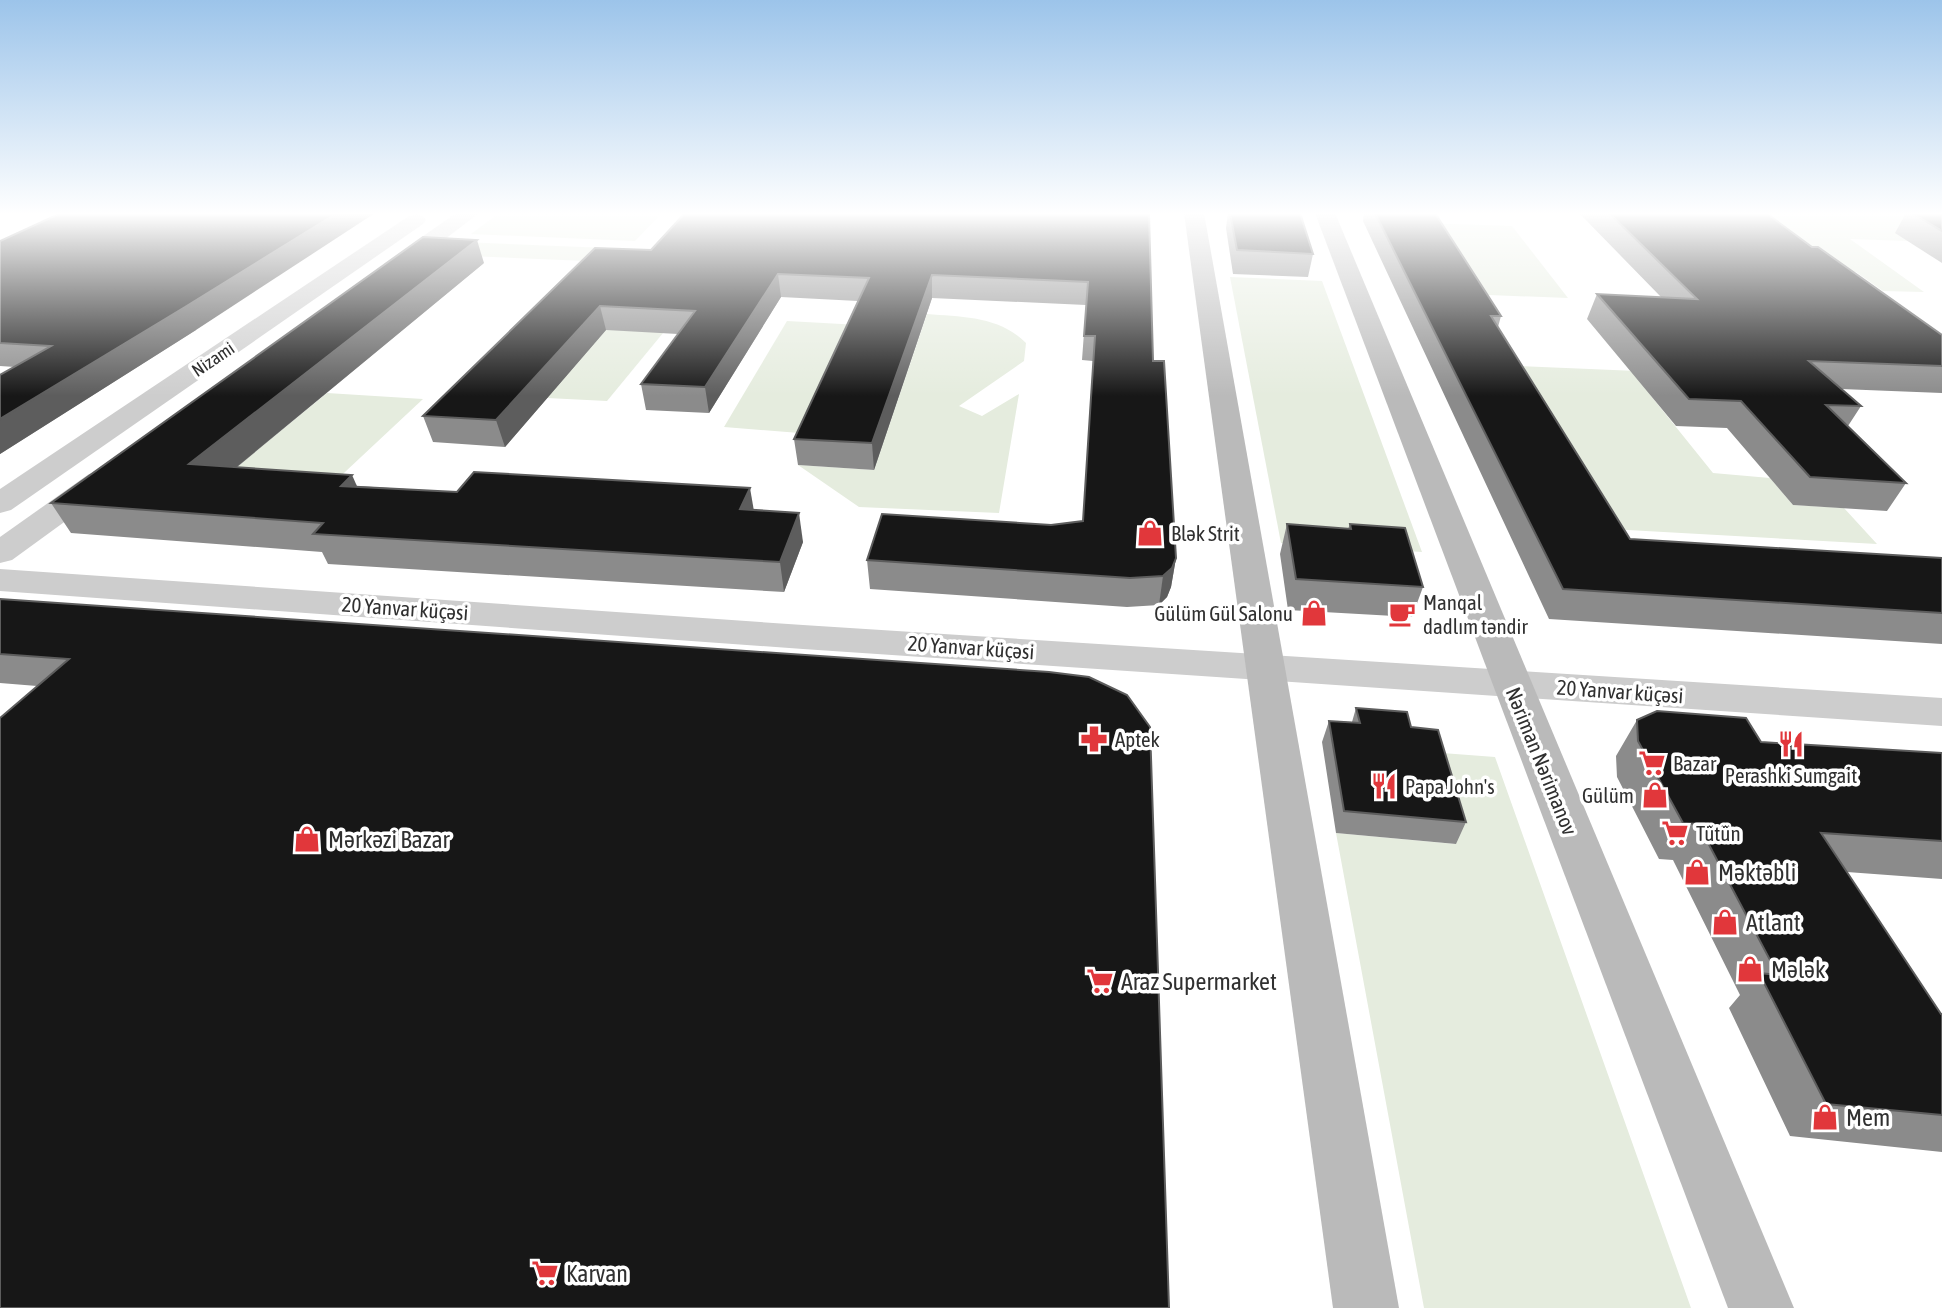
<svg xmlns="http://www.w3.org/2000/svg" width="1942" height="1308" viewBox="0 0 1942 1308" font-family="'Asap Condensed',sans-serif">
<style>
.green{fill:#e5ecde}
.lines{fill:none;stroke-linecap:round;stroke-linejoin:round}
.tertiary{fill:#cdcdcd;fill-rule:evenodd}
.secondary{fill:#bababa;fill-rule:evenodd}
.wall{fill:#8b8b8b}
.shaded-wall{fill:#5d5d5d}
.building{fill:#171717;stroke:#5d5d5d;stroke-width:2}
.labels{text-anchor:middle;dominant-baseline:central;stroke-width:7;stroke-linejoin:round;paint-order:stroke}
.far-street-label{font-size:18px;fill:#303030;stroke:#fff}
.poi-label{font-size:21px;fill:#303030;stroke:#fff;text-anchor:start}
.street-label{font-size:21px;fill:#303030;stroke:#fff}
.near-poi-label{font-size:24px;fill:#303030;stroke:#fff;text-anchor:start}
</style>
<rect width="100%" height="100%" fill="#fff"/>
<g class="green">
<polygon points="499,213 662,213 635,241 471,234"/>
<polygon points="1635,213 1942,213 1907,241 1850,239 1924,292 1883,291 1856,272 1791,270"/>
<polygon points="1422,223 1512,226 1568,298 1464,294"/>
<polygon points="461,242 607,248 636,263 445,255"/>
<polygon points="1230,277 1322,281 1422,552 1281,543"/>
<polygon points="621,312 677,316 607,401 547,398"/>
<path d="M927 314C963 317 999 316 1026 343L1024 361 959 406 982 416 1019 394 999 513 859 507 798 465 874 470Z"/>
<polygon points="787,321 860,325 812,434 724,427"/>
<polygon points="1497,365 1637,371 1651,396 1713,473 1770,478 1793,505 1844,508 1877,544 1592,528"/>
<polygon points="327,393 423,399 314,501 205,493"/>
<polygon points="1429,752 1495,757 1691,1308 1424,1308 1336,833 1455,844"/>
</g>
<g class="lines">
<g class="tertiary">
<polygon points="456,213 479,213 401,273 385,273 382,268 385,263"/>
<polygon points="416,214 423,216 426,220 423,224 11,510 0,513 0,489 409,216"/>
<polygon points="100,472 111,474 116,481 111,488 12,560 0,563 0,537 89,474"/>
<polygon points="0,569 803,625 1942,698 1942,726 803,649 0,591"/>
</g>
<g class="secondary">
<polygon points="1184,213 1204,213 1399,1308 1333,1308"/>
<polygon points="1315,213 1335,213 1794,1308 1728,1308"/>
</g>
</g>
<g class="wall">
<polygon points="1149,213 1153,361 1176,558 1171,587 1167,597 1159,605 1127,607 870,589 867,560 1051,525 1083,521 1093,361 1082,360 1086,305 932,298 874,470 798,465 794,439 858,301 781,297 709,413 646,410 641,384 678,334 606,330 505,447 433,442 423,416 651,250"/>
<polygon points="1228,213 1300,213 1313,254 1308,277 1233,274 1226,228"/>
<polygon points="1364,213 1435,213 1501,316 1498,327 1630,539 1942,558 1942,644 1549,619 1363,221"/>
<polygon points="1559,213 1766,213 1812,247 1942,335 1942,393 1841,389 1861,406 1848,426 1906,483 1887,511 1793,505 1727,428 1676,426 1587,319 1597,294 1661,297 1580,214"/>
<polygon points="1906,213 1942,213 1942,263 1895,233"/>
<polygon points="0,241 196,330 0,454 0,375 15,367 0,366"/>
<polygon points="484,263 236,468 357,486 754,510 803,542 784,592 328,564 322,552 71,533 51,503"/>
<polygon points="1287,524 1348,529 1350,524 1423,587 1412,617 1288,610 1280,554"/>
<polygon points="0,599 1150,727 37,686 0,683"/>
<polygon points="1356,708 1411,727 1466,822 1456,844 1336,833 1322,742 1329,721 1352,722"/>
<polygon points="1637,720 1761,742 1942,753 1942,879 1847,872 1941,1014 1942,1014 1942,1152 1790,1136 1729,1008 1740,995 1673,860 1659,859 1617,777 1616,756"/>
</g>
<g class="shaded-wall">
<polygon points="337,213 375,213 196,330 0,454 0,419"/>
<polygon points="477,240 484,263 205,493 189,464"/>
<polygon points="778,274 781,297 709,413 705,387"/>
<polygon points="932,275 932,298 874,470 872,443"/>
<polygon points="600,306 606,330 505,447 496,420"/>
<polygon points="352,475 365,504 341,486"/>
<polygon points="750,488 755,517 740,509"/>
<polygon points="799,513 803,542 784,592 780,562"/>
<polygon points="1176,558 1171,587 1167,597 1159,605 1163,576"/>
</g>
<g class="building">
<polygon points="61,213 337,213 185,307 0,419 0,375 51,346 0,343 0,241"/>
<polygon points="685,213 1149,213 1153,361 1164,361 1176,558 1172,568 1163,576 1130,578 867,560 882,514 1051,525 1083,521 1095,336 1084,336 1088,282 932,275 872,443 794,439 869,278 778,274 705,387 641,384 695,311 600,306 496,420 423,416 595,248 651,250"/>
<polygon points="1230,213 1300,213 1313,254 1237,250"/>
<polygon points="1375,213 1435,213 1501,316 1491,316 1630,539 1942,558 1942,613 1563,589"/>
<polygon points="1609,213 1766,213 1812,247 1818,247 1942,335 1942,366 1809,361 1861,406 1826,405 1906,483 1810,477 1741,401 1689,399 1597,294 1697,299"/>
<polygon points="1912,213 1942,213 1942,231"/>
<polygon points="423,237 477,240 189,464 352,475 341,486 457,492 474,472 750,488 740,509 799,513 780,562 313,534 323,523 51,503"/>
<polygon points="1287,524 1351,529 1350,524 1405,528 1423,587 1296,579"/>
<polygon points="0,599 1049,672 1089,677 1127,695 1150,727 1169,1308 0,1308 0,718 69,659 0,654"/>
<polygon points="1356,708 1407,712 1411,727 1438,730 1466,822 1344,811 1329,721 1360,723"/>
<polygon points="1657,711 1746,718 1761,742 1942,753 1942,841 1821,833 1941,1014 1942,1014 1942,1115 1826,1104 1759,973 1778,975 1698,824 1683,823 1638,741 1637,720"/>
</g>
<linearGradient id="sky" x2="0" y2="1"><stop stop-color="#9cc4ea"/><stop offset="0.54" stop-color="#fff"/><stop offset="1" stop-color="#fff" stop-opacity="0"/></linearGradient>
<rect width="1942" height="396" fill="url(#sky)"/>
<defs>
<g id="shop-bare" transform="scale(2.1)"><path d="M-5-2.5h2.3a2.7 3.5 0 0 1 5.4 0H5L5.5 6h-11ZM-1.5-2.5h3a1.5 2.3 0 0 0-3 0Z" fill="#e1373b" stroke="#fff" stroke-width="2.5" paint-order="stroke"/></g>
<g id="cafe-bare" transform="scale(2.1)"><path d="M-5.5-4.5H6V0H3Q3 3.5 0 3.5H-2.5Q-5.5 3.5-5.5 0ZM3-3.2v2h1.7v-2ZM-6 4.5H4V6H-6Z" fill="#e1373b" stroke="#fff" stroke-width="2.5" paint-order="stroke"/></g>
<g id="pharmacy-bare" transform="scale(2.1)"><path d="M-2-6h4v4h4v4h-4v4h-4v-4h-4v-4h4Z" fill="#e1373b" stroke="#fff" stroke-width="2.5" paint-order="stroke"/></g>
<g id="restaurant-bare" transform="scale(2.1)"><path d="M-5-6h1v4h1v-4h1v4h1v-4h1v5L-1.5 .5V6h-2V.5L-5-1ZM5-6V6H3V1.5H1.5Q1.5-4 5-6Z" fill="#e1373b" stroke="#fff" stroke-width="2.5" paint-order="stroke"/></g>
<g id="supermarket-bare" transform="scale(2.1)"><path d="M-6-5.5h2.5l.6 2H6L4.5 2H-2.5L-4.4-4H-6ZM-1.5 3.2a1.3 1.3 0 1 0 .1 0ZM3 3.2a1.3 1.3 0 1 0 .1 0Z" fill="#e1373b" stroke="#fff" stroke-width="2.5" paint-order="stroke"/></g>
</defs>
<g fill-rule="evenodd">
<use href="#shop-bare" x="1150" y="533"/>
<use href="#shop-bare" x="1314" y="613"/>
<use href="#cafe-bare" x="1402" y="614"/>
<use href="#pharmacy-bare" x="1094" y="739"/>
<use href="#restaurant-bare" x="1791" y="744"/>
<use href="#supermarket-bare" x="1652" y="763"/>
<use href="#restaurant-bare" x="1384" y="786"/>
<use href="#shop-bare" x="1655" y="795"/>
<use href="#supermarket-bare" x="1675" y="833"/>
<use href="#shop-bare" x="307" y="839"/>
<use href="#shop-bare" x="1697" y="872"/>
<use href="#shop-bare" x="1725" y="922"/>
<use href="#shop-bare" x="1750" y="969"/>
<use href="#supermarket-bare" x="1100" y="981"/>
<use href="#shop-bare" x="1825" y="1117"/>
<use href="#supermarket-bare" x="545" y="1273"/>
</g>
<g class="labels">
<g class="far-street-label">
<text transform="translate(213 359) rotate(-34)">Nizami</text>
</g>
<g class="poi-label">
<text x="1171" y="533">Blək Strit</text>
<text x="1423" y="602">Manqal<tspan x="1423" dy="24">dadlım təndir</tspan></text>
<text x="1293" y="613" text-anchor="end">Gülüm Gül Salonu</text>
<text x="1115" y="739">Aptek</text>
<text x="1673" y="763">Bazar</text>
<text x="1791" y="775" text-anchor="middle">Perashki Sumgait</text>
<text x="1405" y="786">Papa John's</text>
<text x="1634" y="795" text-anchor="end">Gülüm</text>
<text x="1696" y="833">Tütün</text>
</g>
<g class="street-label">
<text transform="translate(405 608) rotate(4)">20 Yanvar küçəsi</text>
<text transform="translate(971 647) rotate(4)">20 Yanvar küçəsi</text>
<text transform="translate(1620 691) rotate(4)">20 Yanvar küçəsi</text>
<text transform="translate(1542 761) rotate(68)">Nəriman Nərimanov</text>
</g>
<g class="near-poi-label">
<text x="328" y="839">Mərkəzi Bazar</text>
<text x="1718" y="872">Məktəbli</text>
<text x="1746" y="922">Atlant</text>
<text x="1771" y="969">Mələk</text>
<text x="1121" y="981">Araz Supermarket</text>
<text x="1846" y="1117">Mem</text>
<text x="566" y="1273">Karvan</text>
</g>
</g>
</svg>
